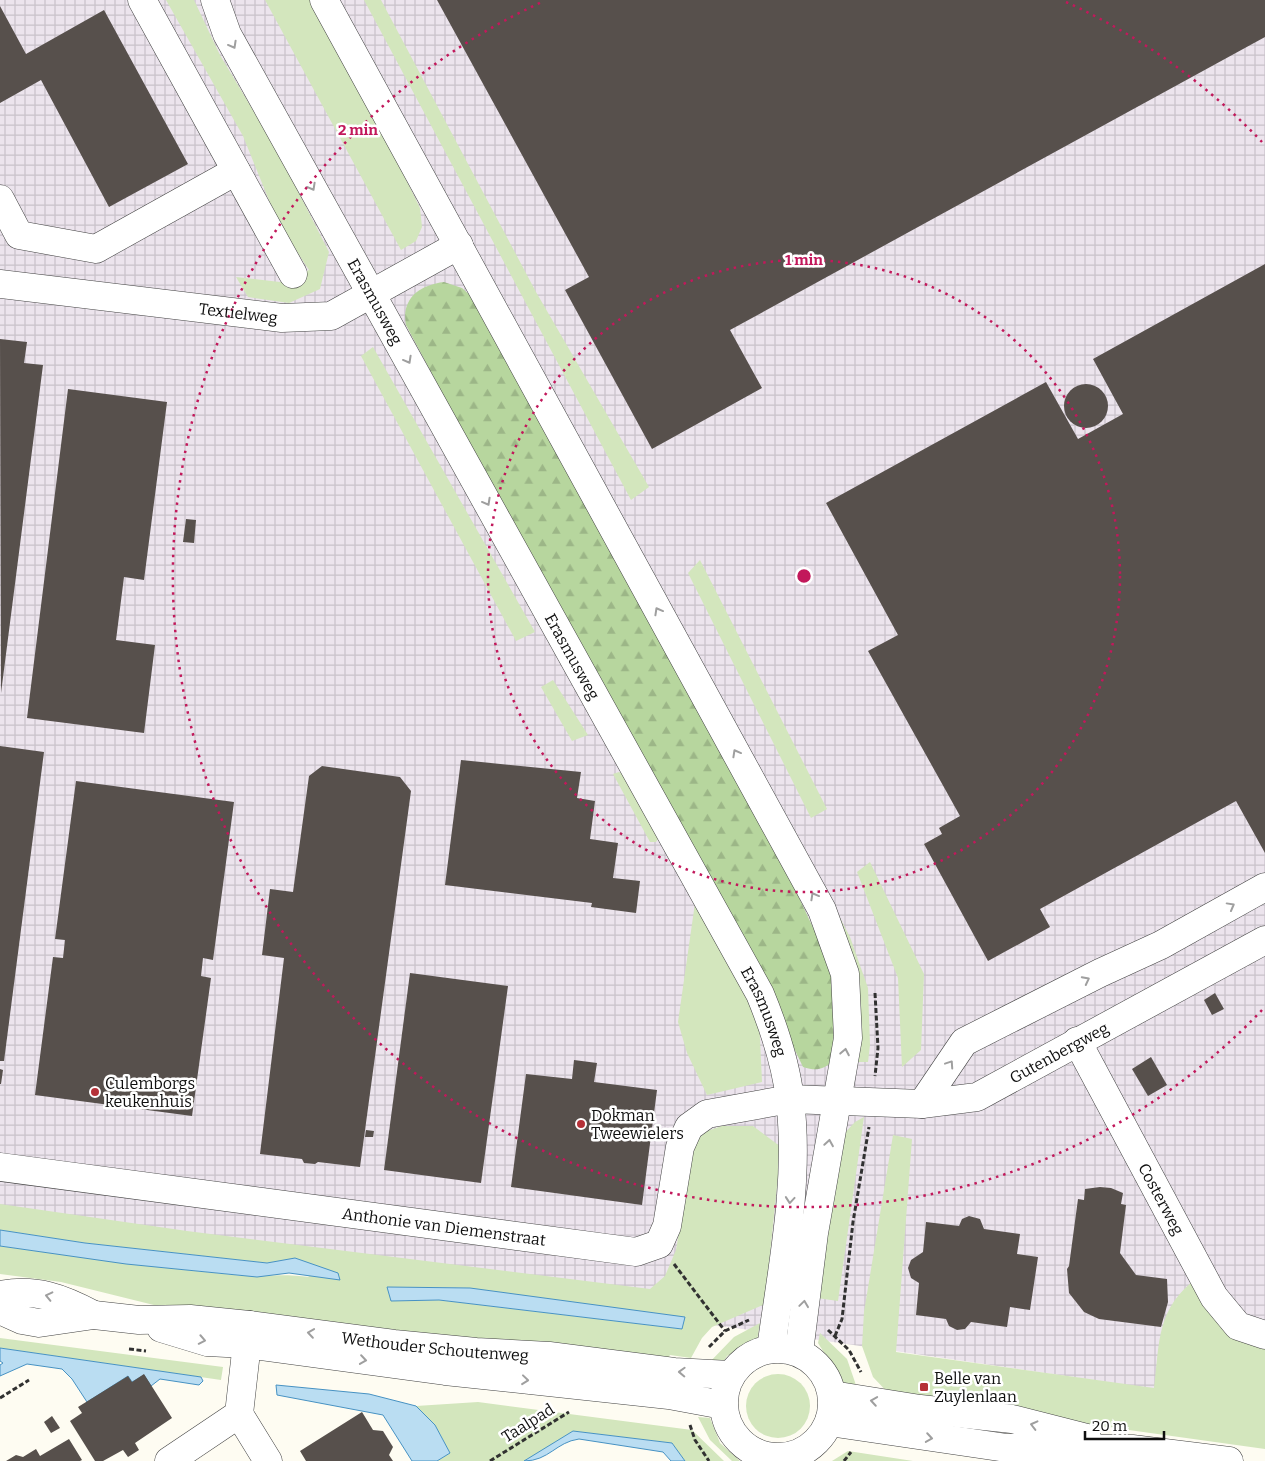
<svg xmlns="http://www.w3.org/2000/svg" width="1265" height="1461" viewBox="0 0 1265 1461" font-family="Bitter,serif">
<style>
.industrial{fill:url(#industrial-grid)}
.grass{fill:#d3e6bd;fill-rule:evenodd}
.forest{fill:url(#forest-firs)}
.water{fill:#baddf2;stroke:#4792c3}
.building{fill:#57504c}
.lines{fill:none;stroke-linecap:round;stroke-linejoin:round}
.minor-casing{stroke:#424242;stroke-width:29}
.path{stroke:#313131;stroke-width:3;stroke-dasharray:5 2.5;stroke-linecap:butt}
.minor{stroke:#fff;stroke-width:28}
.oneway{stroke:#9f9f9f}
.ring{fill:none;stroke:#c2185b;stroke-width:2.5;stroke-dasharray:2.5 5}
.poi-dot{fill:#b53138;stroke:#fff;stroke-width:2}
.labels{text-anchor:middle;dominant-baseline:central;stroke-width:5;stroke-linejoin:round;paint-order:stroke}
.street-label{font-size:16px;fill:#0f0f0f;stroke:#fff}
.poi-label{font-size:16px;fill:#0f0f0f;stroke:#fff;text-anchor:start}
.centre{fill:#c2185b;stroke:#fff;stroke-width:2.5}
.ring-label{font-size:15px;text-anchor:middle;font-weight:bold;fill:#c2185b;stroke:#fff;stroke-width:5;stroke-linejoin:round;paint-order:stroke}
</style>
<defs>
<pattern id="industrial-grid" width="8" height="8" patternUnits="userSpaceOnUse" patternTransform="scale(1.25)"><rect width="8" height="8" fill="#ece4ed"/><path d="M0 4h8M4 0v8" fill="none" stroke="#c9c2ca"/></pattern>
<pattern id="forest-firs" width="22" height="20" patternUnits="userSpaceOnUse" patternTransform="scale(1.25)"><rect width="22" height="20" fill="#b7d69e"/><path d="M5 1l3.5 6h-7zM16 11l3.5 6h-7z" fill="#9cb687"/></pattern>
</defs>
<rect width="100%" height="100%" fill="#fefcf2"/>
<polygon class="industrial" points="0,0 1265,0 1265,1405 771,1333 0,1226"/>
<g class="grass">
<polygon points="166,0 194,0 220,55 278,152 329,252 320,289 289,303 248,297 236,277 280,282 309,270 279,225 243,136"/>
<polygon points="265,0 311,0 384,134 420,208 422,227 416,241 401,250"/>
<polygon points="364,0 381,0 536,292 649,487 631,500"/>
<polygon points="373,347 535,632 516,641 361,356"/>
<polygon points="700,560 827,809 811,818 688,573"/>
<polygon points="553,680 588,735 572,741 541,687"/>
<polygon points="619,772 625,775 660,836 656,842 650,842 613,774"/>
<polygon points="870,862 924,974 921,1050 902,1067 898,978 857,872"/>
<polygon points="817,874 850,937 868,988 870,1045 868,1062 855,1062"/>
<polygon points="695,903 759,1018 762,1082 707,1095 687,1053 678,1022"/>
<polygon points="864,1117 838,1301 817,1298 840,1138 855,1122"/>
<path d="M722 1126H753L781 1147 765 1304 712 1327 702 1338 691 1358 670 1355 666 1362 166 1308 61 1282 0 1274V1246C78 1257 156 1267 234 1275 260 1277 284 1273 309 1277L295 1258 267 1263 85 1243 0 1230V1204L187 1231 650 1289 665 1276 676 1250 693 1147 704 1132ZM388 1287 470 1288 685 1317 682 1329 439 1300 391 1301Z"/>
<path d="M893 1135 912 1139 896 1352 1154 1388C1160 1340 1156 1309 1198 1277L1265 1348V1449L892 1397 873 1377 862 1346 864 1312Z"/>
<polygon points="760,1323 757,1341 727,1356 719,1369 707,1365 734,1337"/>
<polygon points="820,1333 847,1359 857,1388 847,1389 818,1343"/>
<polygon points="0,1338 223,1367 221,1380 0,1348"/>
<circle cx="778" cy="1406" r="32"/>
<polygon points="478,1402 692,1430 724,1461 685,1461 672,1443 573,1431 529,1461 437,1461 450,1453 435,1425 416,1406"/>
<polygon points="698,1417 710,1418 720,1443 740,1461 732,1461 710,1440"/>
<polygon points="848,1451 913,1461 832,1461"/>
</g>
<path class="forest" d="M444 282 462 288 471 296 793 885 832 968 836 995 832 1062C822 1070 816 1071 803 1067L778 1015 550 597 406 325C401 299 419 285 444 282Z"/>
<g class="water">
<polygon points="0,1230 85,1243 267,1263 295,1258 338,1273 340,1280 289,1273 257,1277 126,1264 0,1246"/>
<polygon points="387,1287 470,1288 685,1317 682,1329 439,1300 391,1301"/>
<polygon points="0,1348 201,1377 203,1381 199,1385 160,1379 151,1386 144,1375 132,1382 128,1376 87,1402 72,1379 62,1369 27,1364 0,1376 0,1365 3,1363 0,1361"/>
<polygon points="276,1385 369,1394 416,1406 435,1425 450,1453 437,1461 412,1461 383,1415 277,1395"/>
<path d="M573 1431 672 1443 685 1461H671L663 1452 579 1439C556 1442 549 1461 524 1461Z"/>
</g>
<g class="building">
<polygon points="437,0 1265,0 1265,37 730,330 762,388 652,449 565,290 589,277"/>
<polygon points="0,6 26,54 104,10 188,164 109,207 41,80 0,103"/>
<polygon points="1265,264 1265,853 1236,801 1040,909 1050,927 988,961 924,844 942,834 939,828 960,816 868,651 898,635 826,503 1046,382 1078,439 1123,414 1093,359"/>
<polygon points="0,339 27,342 24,363 43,365 1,693"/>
<circle cx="1086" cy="406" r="22"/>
<polygon points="68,389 167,402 144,580 124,577 116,640 155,645 144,733 27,718"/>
<polygon points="186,519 196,520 194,543 183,542"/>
<polygon points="0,746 44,752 4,1061 0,1061"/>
<polygon points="461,760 581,772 577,798 595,801 590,839 618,843 613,878 640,881 636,913 591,907 592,903 445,885"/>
<polygon points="322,766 400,777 411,791 360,1167 318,1162 315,1164 304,1163 302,1159 260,1154 284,958 262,955 270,889 293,892 309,776"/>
<polygon points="76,781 234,802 213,960 203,958 201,976 211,978 192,1116 35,1095 53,957 63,958 65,940 55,939"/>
<polygon points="410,973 508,986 481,1183 384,1170"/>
<polygon points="1215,993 1224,1009 1212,1015 1204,1000"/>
<polygon points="1151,1057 1167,1085 1148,1096 1132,1069"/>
<polygon points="574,1060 597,1063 594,1082 657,1090 642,1205 511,1187 526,1074 572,1079"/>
<polygon points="0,1069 3,1070 1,1084 0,1084"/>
<polygon points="366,1130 374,1131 373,1137 365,1137"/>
<polygon points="1100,1187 1111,1188 1123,1193 1121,1204 1126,1205 1120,1253 1136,1275 1167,1279 1168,1302 1161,1327 1099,1319 1084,1312 1069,1293 1067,1269 1069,1266 1078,1199 1084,1200 1085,1189"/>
<polygon points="969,1216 980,1219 984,1229 1020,1234 1017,1254 1038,1257 1030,1310 1010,1307 1007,1327 971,1322 965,1329 957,1330 949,1326 946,1319 916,1315 919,1283 911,1278 908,1268 911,1260 923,1252 926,1222 959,1226 962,1219"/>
<polygon points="144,1374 172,1418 135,1443 139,1450 128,1457 123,1450 103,1461 95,1461 70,1421 82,1413 78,1407 128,1376 132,1382"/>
<polygon points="362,1412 373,1430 383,1431 393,1447 389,1455 393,1461 306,1461 300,1451"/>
<polygon points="52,1416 60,1428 51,1433 44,1422"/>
<polygon points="69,1439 82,1460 80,1461 6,1461 16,1455 23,1457 36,1449 40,1456"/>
</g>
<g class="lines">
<g class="minor-casing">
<g id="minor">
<polyline points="142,0 293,274"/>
<path id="s1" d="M215 0 227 34 760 994C774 1028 786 1063 790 1100 800 1182 782 1267 771 1349"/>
<polyline points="324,0 822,910 845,974 848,1038 814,1233 799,1352"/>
<polyline points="0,199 19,235 96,249 236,171"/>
<path id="s2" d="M0 284 282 318 331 316 459 245"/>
<path id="s3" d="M1077 1041 1214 1297 1238 1326 1265 1335"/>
<polyline points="922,1104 964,1042 1100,973 1161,945 1265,887"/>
<path id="s4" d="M0 1167 636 1252 659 1244 667 1226 680 1147 689 1127 707 1114 790 1099 922 1104 977 1097 1265 940"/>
<path d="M0 1295C36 1288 62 1298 94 1315"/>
<path id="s5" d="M0 1310 22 1320 39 1323 94 1315 139 1320 190 1319 249 1325 394 1344 476 1352 549 1356 674 1372 730 1375"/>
<polyline points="161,1328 207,1342 246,1344 445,1371 669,1395 723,1405"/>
<circle cx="778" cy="1403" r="54"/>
<polyline points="832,1395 920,1409 1012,1419 1087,1438"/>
<polyline points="239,1414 268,1461"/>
<polyline points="829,1422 1007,1448 1132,1449 1229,1461"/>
<polyline points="169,1461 239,1414 249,1325"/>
</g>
</g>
<g class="path">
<polyline points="875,993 878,1048 875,1076"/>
<polyline points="674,1264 725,1331"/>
<polyline points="828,1330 849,1350 861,1372"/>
<polyline points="835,1336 842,1319 853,1222 869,1127"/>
<polyline points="709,1347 725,1331 749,1320"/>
<polyline points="129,1349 146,1351"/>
<polyline points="0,1398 29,1380"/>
<polyline points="690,1425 695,1440 709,1461"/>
<polyline points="490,1461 569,1412"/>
<polyline points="844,1461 851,1452"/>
</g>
<use href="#minor" class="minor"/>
</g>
<defs><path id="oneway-chevron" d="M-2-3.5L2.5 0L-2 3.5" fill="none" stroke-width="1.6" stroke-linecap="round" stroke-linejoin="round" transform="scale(1.25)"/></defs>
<g class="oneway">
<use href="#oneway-chevron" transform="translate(233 45) rotate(61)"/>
<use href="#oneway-chevron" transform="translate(312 187) rotate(61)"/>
<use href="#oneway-chevron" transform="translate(408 360) rotate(61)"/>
<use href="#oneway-chevron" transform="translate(487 502) rotate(61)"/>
<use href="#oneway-chevron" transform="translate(658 611) rotate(-119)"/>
<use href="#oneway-chevron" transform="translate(736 753) rotate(-119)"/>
<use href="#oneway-chevron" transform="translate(814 896) rotate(-119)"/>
<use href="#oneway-chevron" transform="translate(1231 906) rotate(-29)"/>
<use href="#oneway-chevron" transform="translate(1086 980) rotate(-27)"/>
<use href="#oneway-chevron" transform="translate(845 1052) rotate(-79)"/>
<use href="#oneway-chevron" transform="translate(950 1064) rotate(-56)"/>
<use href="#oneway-chevron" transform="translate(829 1143) rotate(-81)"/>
<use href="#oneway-chevron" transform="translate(790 1200) rotate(95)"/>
<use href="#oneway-chevron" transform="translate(49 1296) rotate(-167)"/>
<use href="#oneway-chevron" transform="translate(804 1304) rotate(-82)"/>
<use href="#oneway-chevron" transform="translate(311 1333) rotate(-172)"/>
<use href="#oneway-chevron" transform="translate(202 1340) rotate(11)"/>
<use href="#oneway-chevron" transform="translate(363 1360) rotate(8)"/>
<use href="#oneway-chevron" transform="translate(682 1372) rotate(-178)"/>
<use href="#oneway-chevron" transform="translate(525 1380) rotate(6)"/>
<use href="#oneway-chevron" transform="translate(874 1401) rotate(-171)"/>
<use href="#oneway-chevron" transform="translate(1034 1425) rotate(-166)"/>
<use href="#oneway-chevron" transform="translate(929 1438) rotate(9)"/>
</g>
<g class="ring">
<circle cx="804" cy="576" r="316"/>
<path d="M1262 1010A631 631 0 1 1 542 2M1066 2A631 631 0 0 1 1262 142"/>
</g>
<g class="poi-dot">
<circle cx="95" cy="1092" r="5"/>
<circle cx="581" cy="1124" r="5"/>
<rect x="919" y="1382" width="10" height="10" rx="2.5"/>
</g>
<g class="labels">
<g class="street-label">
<text stroke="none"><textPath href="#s1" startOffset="342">Erasmusweg</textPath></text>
<text stroke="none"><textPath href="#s2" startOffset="240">Textielweg</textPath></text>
<text stroke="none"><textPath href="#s1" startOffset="748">Erasmusweg</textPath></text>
<text stroke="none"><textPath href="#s1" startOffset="1152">Erasmusweg</textPath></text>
<text stroke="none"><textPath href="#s4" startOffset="1175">Gutenbergweg</textPath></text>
<text stroke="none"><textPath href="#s3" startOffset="179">Costerweg</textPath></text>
<text stroke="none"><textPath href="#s4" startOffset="448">Anthonie van Diemenstraat</textPath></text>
<text stroke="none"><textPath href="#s5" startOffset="440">Wethouder Schoutenweg</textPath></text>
<text transform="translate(528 1423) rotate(-32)">Taalpad</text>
</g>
<g class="poi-label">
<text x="105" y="1083">Culemborgs<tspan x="105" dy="18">keukenhuis</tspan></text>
<text x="591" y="1115">Dokman<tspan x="591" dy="18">Tweewielers</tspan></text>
<text x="934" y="1378">Belle van<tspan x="934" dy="18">Zuylenlaan</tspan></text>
</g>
</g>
<circle cx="804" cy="576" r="8" class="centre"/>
<g class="ring-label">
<text x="358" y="135">2 min</text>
<text x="804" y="265">1 min</text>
</g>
<path d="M1085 1431v8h79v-8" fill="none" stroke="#0f0f0f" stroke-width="2.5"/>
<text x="1092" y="1431" font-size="15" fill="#0f0f0f" stroke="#ffffff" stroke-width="4" paint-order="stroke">20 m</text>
</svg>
